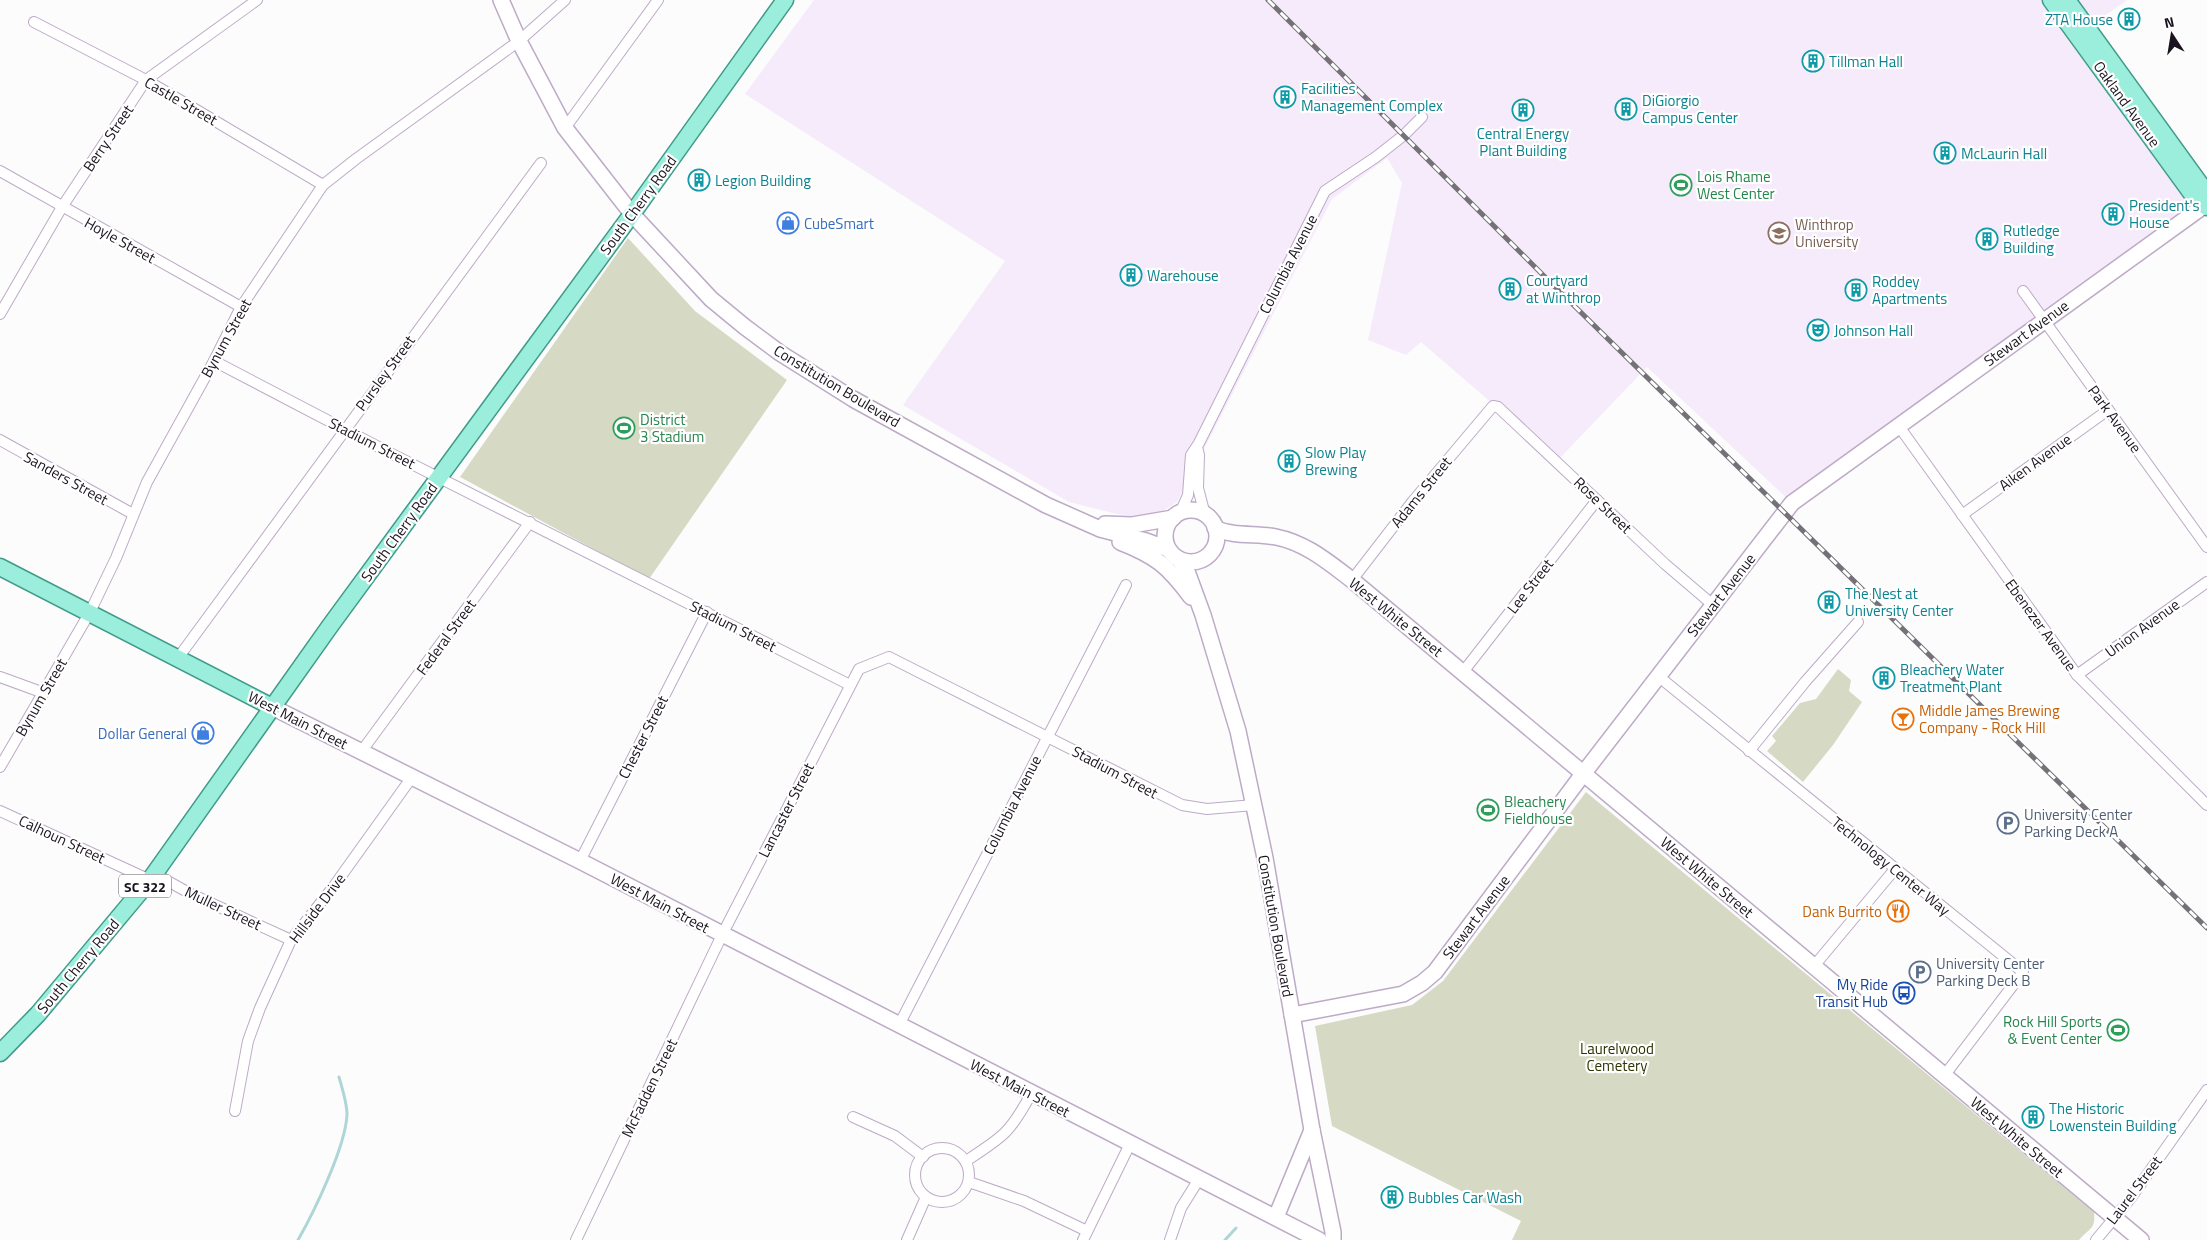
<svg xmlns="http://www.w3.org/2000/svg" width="2207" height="1240" viewBox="0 0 2207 1240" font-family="'Titillium Web',sans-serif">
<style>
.built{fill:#f5ebfa}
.green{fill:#d6dac4}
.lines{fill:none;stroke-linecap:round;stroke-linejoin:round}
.stream{stroke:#aed6d7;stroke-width:3}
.street-casing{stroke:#bdaac7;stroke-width:12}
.secondary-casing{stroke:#bdaac7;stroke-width:18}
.primary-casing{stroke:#419b8a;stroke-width:19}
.street{stroke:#fff;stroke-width:10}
.secondary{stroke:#fff;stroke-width:15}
.primary{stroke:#9aeedb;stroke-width:16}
.rail-casing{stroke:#757178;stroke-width:5}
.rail{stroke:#fff;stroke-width:3;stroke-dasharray:9;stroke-linecap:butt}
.labels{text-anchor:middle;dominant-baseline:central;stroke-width:4.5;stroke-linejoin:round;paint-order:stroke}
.shield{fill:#fff;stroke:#5f5a62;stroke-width:1}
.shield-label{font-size:14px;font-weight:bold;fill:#1b141f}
.culture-label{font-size:15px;fill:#0d838f;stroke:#fff;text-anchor:start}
.street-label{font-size:15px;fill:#1b141f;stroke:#fff}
.leisure-label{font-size:15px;fill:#27864d;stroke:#fff;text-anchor:start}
.shop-label{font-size:15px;fill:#366cbe;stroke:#fff;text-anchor:start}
.education-label{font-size:15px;fill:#785e54;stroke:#fff;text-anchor:start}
.food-label{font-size:15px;fill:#c56008;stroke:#fff;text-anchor:start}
.service-label{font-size:15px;fill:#4e5e75;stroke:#fff;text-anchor:start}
.transit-label{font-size:15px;fill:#164399;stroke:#fff;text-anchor:end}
.park-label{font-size:15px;fill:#2e3300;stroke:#fff}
</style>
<rect width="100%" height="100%" fill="#fcfcfc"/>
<polygon class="built" points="814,0 2127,0 2086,29 2207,200 1792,503 1647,367 1558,460 1421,342 1406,355 1368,340 1402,183 1387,158 1332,199 1177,502 1160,513 1142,517 1117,514 1069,502 903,405 1005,261 745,94"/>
<g class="green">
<polygon points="628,238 695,311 787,380 649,579 460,477"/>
<polygon points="1838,669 1851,680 1849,691 1862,702 1833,745 1803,782 1767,751 1776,741 1772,736 1800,703 1816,699"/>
<path d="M1586 792 2094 1212C2096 1230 2089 1228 2079 1240H1512L1521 1221 1332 1126 1315 1026 1412 1005 1443 981Z"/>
</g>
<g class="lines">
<g class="stream">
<path d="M298 1240C314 1212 346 1146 347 1114 347 1103 342 1088 339 1077"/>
<polyline points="1225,1240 1236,1228"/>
</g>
<g class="street-casing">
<g id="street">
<polyline points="34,22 146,80 323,185"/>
<polyline points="565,128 658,0"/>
<polyline points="0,171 241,307"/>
<polyline points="2023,291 2207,547"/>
<polyline points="0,314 62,207 146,80 257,0"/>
<polyline points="214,361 392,454 850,685"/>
<polyline points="1898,425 2077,675 2207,805"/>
<polyline points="0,440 133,514"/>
<polyline points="1197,447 1199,455 1198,488 1205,515"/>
<polyline points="1180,513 1188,495 1191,455 1199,443 1325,191 1376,157 1404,135 1422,117"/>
<polyline points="1962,515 2108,410"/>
<polyline points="1352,580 1413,501 1493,406 1498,407 1665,564 1713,605"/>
<polyline points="178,658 541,163"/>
<polyline points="1463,672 1597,500"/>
<polyline points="2077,675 2207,582"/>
<polyline points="1658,676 2023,972 1944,1076"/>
<polyline points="0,677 44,693"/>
<polyline points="1749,751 1805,682 1858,622"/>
<polyline points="361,752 530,522"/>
<polyline points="0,767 90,612 116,558 147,482 214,361 241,307 323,185 356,159 519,41 565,0"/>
<polyline points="0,811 150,880"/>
<polyline points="580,861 707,612"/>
<polyline points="155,874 191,894 291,940"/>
<polyline points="1814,966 1895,869"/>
<polyline points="899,1025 1126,585"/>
<polyline points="235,1111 248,1041 260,1008 291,940 334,886 412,777"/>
<polyline points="853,1117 895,1136 923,1157"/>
<circle cx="942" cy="1175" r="27"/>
<path d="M966 1161C1003 1137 1010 1133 1031 1094"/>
<polyline points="969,1182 1024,1201 1087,1231"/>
<polyline points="576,1240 722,935 859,669 889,657 1182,805 1207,809 1254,805"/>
<polyline points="907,1240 926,1197"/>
<polyline points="1083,1240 1130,1144"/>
<polyline points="1170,1240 1181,1208 1199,1179"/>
<polyline points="2096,1240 2130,1199 2207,1090"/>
</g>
</g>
<g class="secondary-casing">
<g id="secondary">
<polyline points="501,0 519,41 565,128 632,214 711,299 745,327 780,353 853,399 1046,505 1100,529 1146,541 1168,549"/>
<circle cx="1191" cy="536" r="26"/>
<polyline points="1105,524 1132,525 1173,518"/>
<path d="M1215 528C1233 537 1256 533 1276 537 1306 543 1328 562 1352 580L2141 1240"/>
<path d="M1120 542C1156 556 1168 566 1191 597"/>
<polyline points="1180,560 1188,574 1203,615 1238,731 1265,858 1312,1130 1333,1232 1333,1240"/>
<polyline points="272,707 580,861 1319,1240"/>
<polyline points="1292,1015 1403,994 1422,983 1435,972 1583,774 1792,503 2205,205"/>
<polyline points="1276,1217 1312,1130"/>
</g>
</g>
<g class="primary-casing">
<g id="primary">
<polyline points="2051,0 2195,198 2207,207"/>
<polyline points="2067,0 2205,191 2205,205"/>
<polyline points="0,567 272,707"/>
<polyline points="0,1053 38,1014 150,880 330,626 632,214 785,0"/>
</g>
</g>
<use href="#street" class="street"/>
<use href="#secondary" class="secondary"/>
<use href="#primary" class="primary"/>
<g class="rail-casing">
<polyline id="rail" points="1268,0 1550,282 2207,928"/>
</g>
<use href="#rail" class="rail"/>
</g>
<defs>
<g id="building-ring" transform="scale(1.125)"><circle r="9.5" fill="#fff" stroke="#0f9aa8" stroke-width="1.5"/><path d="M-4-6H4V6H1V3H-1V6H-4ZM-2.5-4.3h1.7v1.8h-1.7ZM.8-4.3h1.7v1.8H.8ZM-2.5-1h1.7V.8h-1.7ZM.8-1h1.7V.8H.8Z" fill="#0f9aa8"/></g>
<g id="stadium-ring" transform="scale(1.125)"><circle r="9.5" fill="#fff" stroke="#2e9e5b" stroke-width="1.5"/><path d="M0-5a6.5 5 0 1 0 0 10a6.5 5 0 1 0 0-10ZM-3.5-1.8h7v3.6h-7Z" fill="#2e9e5b"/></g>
<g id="shop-ring" transform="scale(1.125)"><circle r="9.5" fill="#fff" stroke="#3f7fe0" stroke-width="1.5"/><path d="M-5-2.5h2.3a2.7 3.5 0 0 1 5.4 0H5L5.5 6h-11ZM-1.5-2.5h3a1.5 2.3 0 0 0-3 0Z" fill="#3f7fe0"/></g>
<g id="university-ring" transform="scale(1.125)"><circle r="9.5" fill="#fff" stroke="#8d6e63" stroke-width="1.5"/><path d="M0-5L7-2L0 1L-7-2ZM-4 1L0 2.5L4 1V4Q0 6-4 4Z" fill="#8d6e63"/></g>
<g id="theatre-ring" transform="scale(1.125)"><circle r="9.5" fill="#fff" stroke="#0f9aa8" stroke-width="1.5"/><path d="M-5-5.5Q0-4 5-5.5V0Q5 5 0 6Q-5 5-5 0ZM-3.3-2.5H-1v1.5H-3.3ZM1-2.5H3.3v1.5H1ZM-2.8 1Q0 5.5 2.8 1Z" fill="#0f9aa8"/></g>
<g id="bar-ring" transform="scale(1.125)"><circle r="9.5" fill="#fff" stroke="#e8710a" stroke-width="1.5"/><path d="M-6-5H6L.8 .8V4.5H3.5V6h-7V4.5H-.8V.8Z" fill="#e8710a"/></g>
<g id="parking-ring" transform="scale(1.125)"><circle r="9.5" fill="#fff" stroke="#5c6f8a" stroke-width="1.5"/><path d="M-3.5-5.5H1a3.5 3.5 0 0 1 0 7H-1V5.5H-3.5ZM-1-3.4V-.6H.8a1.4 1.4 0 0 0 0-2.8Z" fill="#5c6f8a"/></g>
<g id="restaurant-ring" transform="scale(1.125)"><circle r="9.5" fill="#fff" stroke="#e8710a" stroke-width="1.5"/><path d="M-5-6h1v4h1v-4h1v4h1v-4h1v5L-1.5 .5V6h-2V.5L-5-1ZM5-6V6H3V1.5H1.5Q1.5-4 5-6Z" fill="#e8710a"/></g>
<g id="bus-ring" transform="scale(1.125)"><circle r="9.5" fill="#fff" stroke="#1a4fb4" stroke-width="1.5"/><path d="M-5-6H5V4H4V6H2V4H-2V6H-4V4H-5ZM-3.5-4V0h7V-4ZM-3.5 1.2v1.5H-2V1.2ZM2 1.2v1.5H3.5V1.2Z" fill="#1a4fb4"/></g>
</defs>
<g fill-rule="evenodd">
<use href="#building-ring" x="2129" y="19"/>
<use href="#building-ring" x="1813" y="61"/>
<use href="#building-ring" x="1285" y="97"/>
<use href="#building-ring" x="1626" y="109"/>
<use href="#building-ring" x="1523" y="110"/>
<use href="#building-ring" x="1945" y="153"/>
<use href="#building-ring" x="699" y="180"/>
<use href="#stadium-ring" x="1681" y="185"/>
<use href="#building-ring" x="2113" y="214"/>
<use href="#shop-ring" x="788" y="223"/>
<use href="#university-ring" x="1779" y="233"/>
<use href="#building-ring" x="1987" y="239"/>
<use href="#building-ring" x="1131" y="275"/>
<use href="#building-ring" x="1510" y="289"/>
<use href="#building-ring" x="1856" y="290"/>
<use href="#theatre-ring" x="1818" y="330"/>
<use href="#stadium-ring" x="624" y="428"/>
<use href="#building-ring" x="1289" y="461"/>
<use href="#building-ring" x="1829" y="602"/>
<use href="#building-ring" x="1884" y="678"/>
<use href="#bar-ring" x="1903" y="719"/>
<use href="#shop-ring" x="203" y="733"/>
<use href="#stadium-ring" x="1488" y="810"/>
<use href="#parking-ring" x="2008" y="823"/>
<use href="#restaurant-ring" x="1898" y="911"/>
<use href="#parking-ring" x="1920" y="972"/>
<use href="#bus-ring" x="1904" y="993"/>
<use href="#stadium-ring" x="2118" y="1030"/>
<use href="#building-ring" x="2033" y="1117"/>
<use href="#building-ring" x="1392" y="1197"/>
</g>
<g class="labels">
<rect class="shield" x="119" y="874.5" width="52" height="23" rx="4"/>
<g class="shield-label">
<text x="145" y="886">SC 322</text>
</g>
<g class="culture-label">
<text x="2113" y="19" text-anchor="end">ZTA House</text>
<text x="1829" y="61">Tillman Hall</text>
<text x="1301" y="88">Facilities<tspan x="1301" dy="17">Management Complex</tspan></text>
<text x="1642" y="100">DiGiorgio<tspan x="1642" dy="17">Campus Center</tspan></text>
<text x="1523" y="133" text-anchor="middle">Central Energy<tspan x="1523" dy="17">Plant Building</tspan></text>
<text x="1961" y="153">McLaurin Hall</text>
<text x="715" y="180">Legion Building</text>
<text x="2129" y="205">President's<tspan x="2129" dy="17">House</tspan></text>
<text x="2003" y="230">Rutledge<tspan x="2003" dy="17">Building</tspan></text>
<text x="1147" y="275">Warehouse</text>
<text x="1526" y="280">Courtyard<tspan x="1526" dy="17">at Winthrop</tspan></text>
<text x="1872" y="281">Roddey<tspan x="1872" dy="17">Apartments</tspan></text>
<text x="1834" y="330">Johnson Hall</text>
<text x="1305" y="452">Slow Play<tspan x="1305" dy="17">Brewing</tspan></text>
<text x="1845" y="593">The Nest at<tspan x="1845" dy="17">University Center</tspan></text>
<text x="1900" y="669">Bleachery Water<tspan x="1900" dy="17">Treatment Plant</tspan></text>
<text x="2049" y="1108">The Historic<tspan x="2049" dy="17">Lowenstein Building</tspan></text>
<text x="1408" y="1197">Bubbles Car Wash</text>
</g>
<g class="street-label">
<text transform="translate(181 101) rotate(30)">Castle Street</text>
<text transform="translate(2127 104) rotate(54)">Oakland Avenue</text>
<text transform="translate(108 138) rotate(-56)">Berry Street</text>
<text transform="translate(638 205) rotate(-54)">South Cherry Road</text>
<text transform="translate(120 240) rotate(29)">Hoyle Street</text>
<text transform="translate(1288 264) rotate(-63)">Columbia Avenue</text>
<text transform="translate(2026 333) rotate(-36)">Stewart Avenue</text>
<text transform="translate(226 338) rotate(-61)">Bynum Street</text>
<text transform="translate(385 373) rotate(-54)">Pursley Street</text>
<text transform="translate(837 386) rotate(31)">Constitution Boulevard</text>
<text transform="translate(2115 419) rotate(54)">Park Avenue</text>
<text transform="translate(372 443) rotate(27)">Stadium Street</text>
<text transform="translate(2035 462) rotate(-36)">Aiken Avenue</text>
<text transform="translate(66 478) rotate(29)">Sanders Street</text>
<text transform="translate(1421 492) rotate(-51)">Adams Street</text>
<text transform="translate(1603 505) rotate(44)">Rose Street</text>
<text transform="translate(399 532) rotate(-54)">South Cherry Road</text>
<text transform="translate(1530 586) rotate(-52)">Lee Street</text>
<text transform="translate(1721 595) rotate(-52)">Stewart Avenue</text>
<text transform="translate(1396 617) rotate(39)">West White Street</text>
<text transform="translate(2041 625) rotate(54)">Ebenezer Avenue</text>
<text transform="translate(733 626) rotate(27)">Stadium Street</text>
<text transform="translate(2142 628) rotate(-36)">Union Avenue</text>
<text transform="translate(446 637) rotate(-54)">Federal Street</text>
<text transform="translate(41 697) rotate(-60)">Bynum Street</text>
<text transform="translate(298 720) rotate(27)">West Main Street</text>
<text transform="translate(643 737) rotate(-63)">Chester Street</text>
<text transform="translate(1115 772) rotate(28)">Stadium Street</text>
<text transform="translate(1012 805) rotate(-63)">Columbia Avenue</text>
<text transform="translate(786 810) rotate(-63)">Lancaster Street</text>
<text transform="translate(62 839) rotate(25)">Calhoun Street</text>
<text transform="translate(1891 866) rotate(39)">Technology Center Way</text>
<text transform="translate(1707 877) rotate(40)">West White Street</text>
<text transform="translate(660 903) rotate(28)">West Main Street</text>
<text transform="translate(223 908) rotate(25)">Muller Street</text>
<text transform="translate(317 908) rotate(-53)">Hillside Drive</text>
<text transform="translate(1476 917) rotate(-53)">Stewart Avenue</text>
<text transform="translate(1276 926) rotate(80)">Constitution Boulevard</text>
<text transform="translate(78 966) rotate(-50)">South Cherry Road</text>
<text transform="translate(649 1088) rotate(-64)">McFadden Street</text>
<text transform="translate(1020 1088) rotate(27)">West Main Street</text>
<text transform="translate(2017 1137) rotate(40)">West White Street</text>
<text transform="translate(2134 1190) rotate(-53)">Laurel Street</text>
</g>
<g class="leisure-label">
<text x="1697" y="176">Lois Rhame<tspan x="1697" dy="17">West Center</tspan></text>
<text x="640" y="419">District<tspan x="640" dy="17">3 Stadium</tspan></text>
<text x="1504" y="801">Bleachery<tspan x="1504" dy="17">Fieldhouse</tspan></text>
<text x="2102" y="1021" text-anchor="end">Rock Hill Sports<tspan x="2102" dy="17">&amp; Event Center</tspan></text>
</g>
<g class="shop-label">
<text x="804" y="223">CubeSmart</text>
<text x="187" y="733" text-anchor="end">Dollar General</text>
</g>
<g class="education-label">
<text x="1795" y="224">Winthrop<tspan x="1795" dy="17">University</tspan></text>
</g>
<g class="food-label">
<text x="1919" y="710">Middle James Brewing<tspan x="1919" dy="17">Company - Rock Hill</tspan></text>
<text x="1882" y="911" text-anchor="end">Dank Burrito</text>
</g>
<g class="service-label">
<text x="2024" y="814">University Center<tspan x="2024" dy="17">Parking Deck A</tspan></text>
<text x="1936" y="963">University Center<tspan x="1936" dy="17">Parking Deck B</tspan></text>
</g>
<g class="transit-label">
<text x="1888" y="984">My Ride<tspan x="1888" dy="17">Transit Hub</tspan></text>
</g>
<g class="park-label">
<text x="1617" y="1048">Laurelwood<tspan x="1617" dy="17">Cemetery</tspan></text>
</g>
</g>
<g transform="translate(2172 35) rotate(348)" stroke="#ffffff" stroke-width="4" paint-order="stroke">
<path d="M0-4L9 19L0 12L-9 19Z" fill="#1b141f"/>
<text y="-8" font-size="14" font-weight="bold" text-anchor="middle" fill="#1b141f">N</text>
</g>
</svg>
